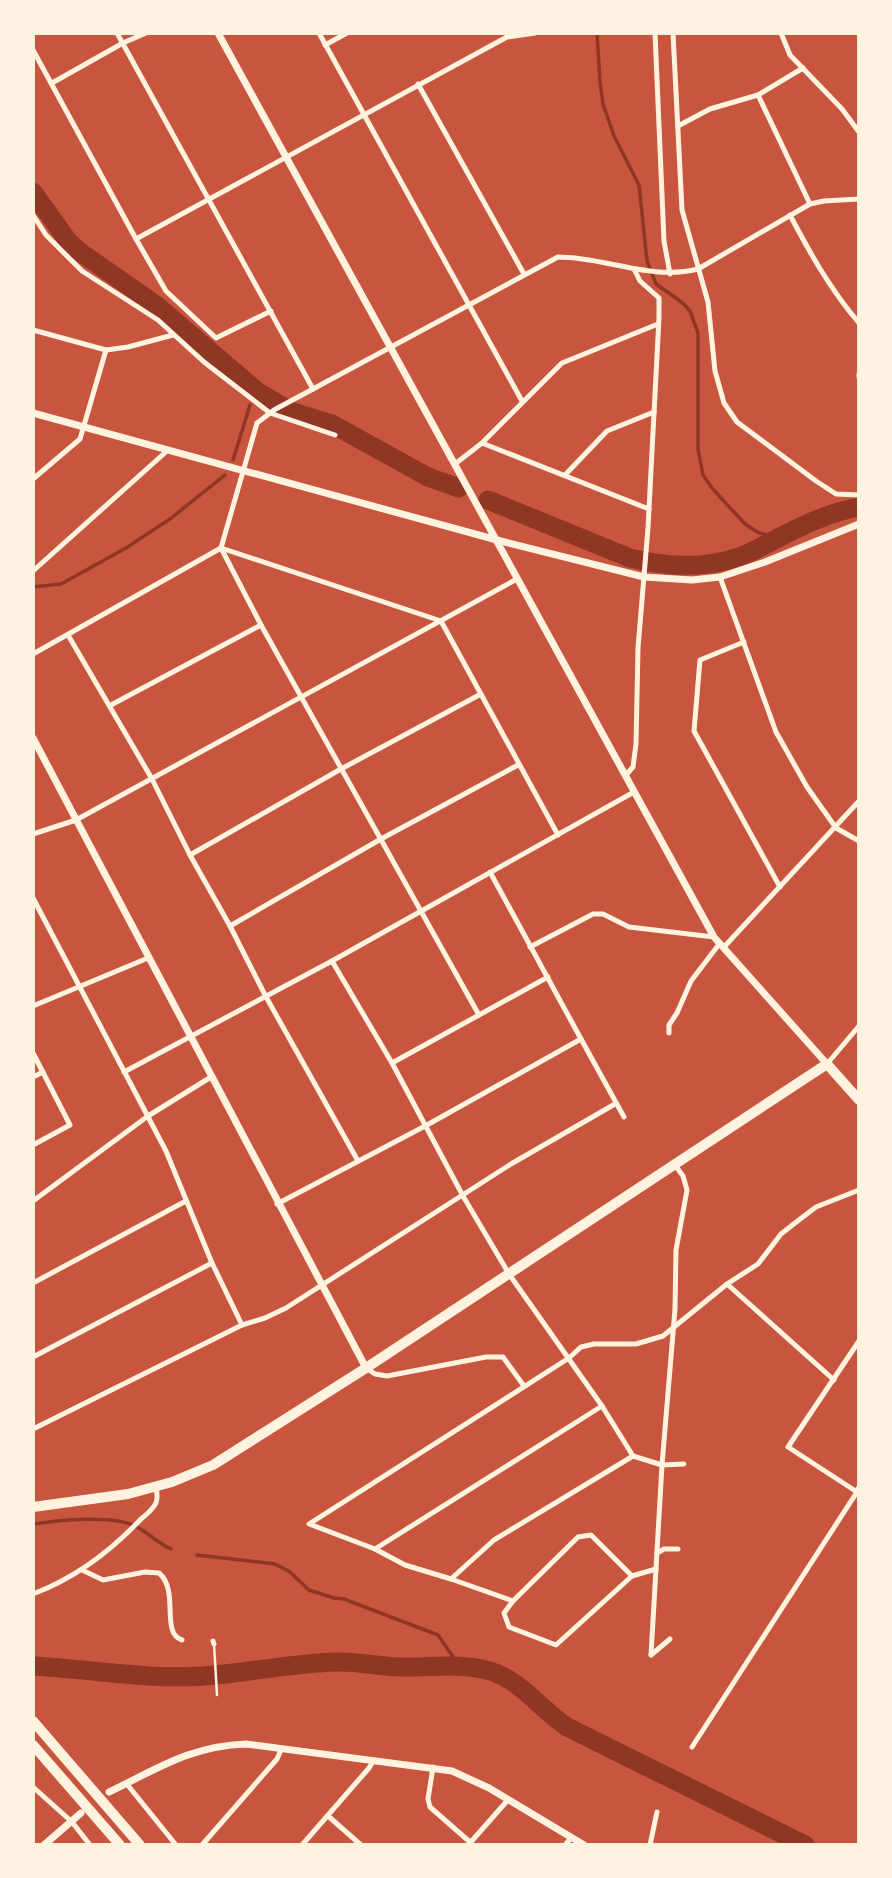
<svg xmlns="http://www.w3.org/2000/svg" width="892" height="1878" viewBox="0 0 892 1878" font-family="Inter,sans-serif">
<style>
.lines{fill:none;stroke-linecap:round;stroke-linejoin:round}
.stream{stroke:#8f3625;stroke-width:3.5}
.river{stroke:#8f3625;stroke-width:19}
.service{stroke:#fff3e0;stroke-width:2.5}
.minor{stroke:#fff3e0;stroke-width:5}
.tertiary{stroke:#fff3e0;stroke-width:7}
.trunk{stroke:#fff3e0;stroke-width:10}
</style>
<rect width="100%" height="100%" fill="#c8553d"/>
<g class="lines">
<g class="stream">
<polyline points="597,33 600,82 603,104 614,136 639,185 647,261 656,284 684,304 690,311 698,333 698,449 703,475 712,488 745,524 759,533 778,537"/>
<polyline points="256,395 258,392"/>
<polyline points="233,460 250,405"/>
<polyline points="33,587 61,584 126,548 170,519 225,475"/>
<path d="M33 1524C59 1520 110 1515 133 1525 147 1531 157 1543 171 1549"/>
<polyline points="197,1555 275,1564 290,1572 309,1590 334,1598 344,1599 438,1635 456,1661 463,1667"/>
</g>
<g class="river">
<polyline points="33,192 68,241 80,252 156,305 258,392 290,411 332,424 428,477 459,488"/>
<path d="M488 500 630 558C671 568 714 570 753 551 787 534 820 514 859 507"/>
<path d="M33 1666C90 1669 147 1680 204 1676 248 1673 292 1663 337 1662 358 1661 379 1667 400 1667 431 1668 460 1662 490 1671 521 1680 541 1710 567 1727L805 1845"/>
</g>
<polyline class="service" points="214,1644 217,1695"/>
<g class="minor">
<polyline points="117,33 313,389"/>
<polyline points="319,33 522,401"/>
<polyline points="655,33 664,241 670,274"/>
<polyline points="673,33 682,210 708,302 715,371 724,403 737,422 816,481 836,494 859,495"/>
<polyline points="781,33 790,55 842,109 859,132"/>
<polyline points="325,45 347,33"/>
<polyline points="33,50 136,239 507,37 535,33"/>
<polyline points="52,83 123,43 146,33"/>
<polyline points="418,84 524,274"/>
<polyline points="758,95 810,204"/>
<polyline points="678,126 710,109 758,95 803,68"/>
<polyline points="33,215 46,235 82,271 158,320 204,362 270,413 335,435"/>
<path d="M790 215C810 253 830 289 859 323"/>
<polyline points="136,239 166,291 216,338 271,311"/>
<polyline points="33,330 106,350 128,347 173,335"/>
<polyline points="859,374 859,377"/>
<polyline points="482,443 649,509"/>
<polyline points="455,464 482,443 562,363 658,324"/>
<polyline points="565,475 607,431 654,412"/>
<polyline points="33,479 80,439 106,350"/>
<polyline points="33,571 168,450"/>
<polyline points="720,577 776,732 807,787 836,828 859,841"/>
<polyline points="68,635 152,779 190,855 230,926 265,995 358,1161"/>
<polyline points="744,642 700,660 694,731 780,887"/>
<polyline points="33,654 221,548 441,621 558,835"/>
<polyline points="111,705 261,625"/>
<polyline points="626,775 633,767 636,744 638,648 648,528 659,318 659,298 640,281 634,269"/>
<polyline points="33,834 76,820 517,579"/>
<polyline points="190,855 341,769 481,694"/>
<polyline points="33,898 166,1151 212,1263 242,1325"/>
<polyline points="230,926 381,839 518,765"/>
<polyline points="530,947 593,914 603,914 629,927 714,937"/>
<polyline points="724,947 859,801"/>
<polyline points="332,961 392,1063 463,1196 509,1274 602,1406 633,1456 662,1465 684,1464"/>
<polyline points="33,1006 148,958"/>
<path d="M479 1015 261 625 221 548 257 423 274 410 558 257C606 257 650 281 698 269L810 204 824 201 859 199"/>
<polyline points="669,1033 669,1025 677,1013 691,981 720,943"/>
<polyline points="581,1039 624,1117"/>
<polyline points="33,1053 70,1125 33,1145"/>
<polyline points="392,1063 548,977"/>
<polyline points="827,1064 859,1026"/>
<polyline points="124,1072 332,961 634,792"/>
<polyline points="33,1077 43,1072"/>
<polyline points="33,1201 148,1116 211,1077"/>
<polyline points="277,1204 427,1125 581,1039 490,872"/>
<polyline points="33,1283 186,1201"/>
<polyline points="727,1284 834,1380"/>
<polyline points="33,1357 212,1263"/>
<polyline points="366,1368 375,1374 387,1376 486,1357 503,1357 524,1386"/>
<polyline points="33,1429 242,1325 265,1318 286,1308 511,1164 615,1104"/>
<polyline points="633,1456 494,1540 451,1579 405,1565 375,1549 309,1524 569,1358 581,1347 594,1344 636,1344 663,1336 727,1284 758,1264 781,1234 795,1223 816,1207 859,1190"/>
<polyline points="375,1549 602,1406"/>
<polyline points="657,1553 664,1549 678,1549"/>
<path d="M82 1570 103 1580 145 1572 159 1573C180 1591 160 1633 182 1640"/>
<polyline points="451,1579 513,1601 578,1537 591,1535 632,1576 656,1569"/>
<path d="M33 1594C75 1578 110 1552 141 1519 146 1515 153 1509 156 1503 158 1498 157 1492 156 1487"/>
<polyline points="513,1601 504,1613 509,1627 556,1645 632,1576"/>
<polyline points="213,1641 214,1644"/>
<polyline points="651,1655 662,1465 675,1309 676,1250 687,1190 683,1176 675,1165"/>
<polyline points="651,1655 670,1639"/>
<polyline points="692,1747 857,1492 788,1447 859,1341"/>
<polyline points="433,1767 428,1799 430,1807 471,1843"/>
<polyline points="126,1783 176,1845"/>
<polyline points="33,1787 72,1822 90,1845"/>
<polyline points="328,1816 361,1845"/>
<polyline points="470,1843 507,1801"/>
<polyline points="202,1845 277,1759 281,1750"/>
<polyline points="302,1845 369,1768 374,1760"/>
<polyline points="565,1845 571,1838"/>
<polyline points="650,1845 657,1812"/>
</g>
<g class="tertiary">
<polyline points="218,33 714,937 827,1064"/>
<polyline points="33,413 497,540 644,577 692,580 720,577 765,562 859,524"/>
<polyline points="33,738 366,1368"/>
<polyline points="857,1492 859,1489"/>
<path d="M109 1792C157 1769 190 1746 246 1744L452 1771 489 1788 584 1845"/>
<polyline points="44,1845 81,1813"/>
</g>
<g class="trunk">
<polyline points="33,1507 128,1494 172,1482 213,1465 366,1368 827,1064 859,1100"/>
<polyline points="33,1721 140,1845"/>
<polyline points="33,1745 120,1845"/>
</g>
</g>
<rect width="892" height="1878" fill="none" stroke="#fff3e0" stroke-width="70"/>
</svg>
